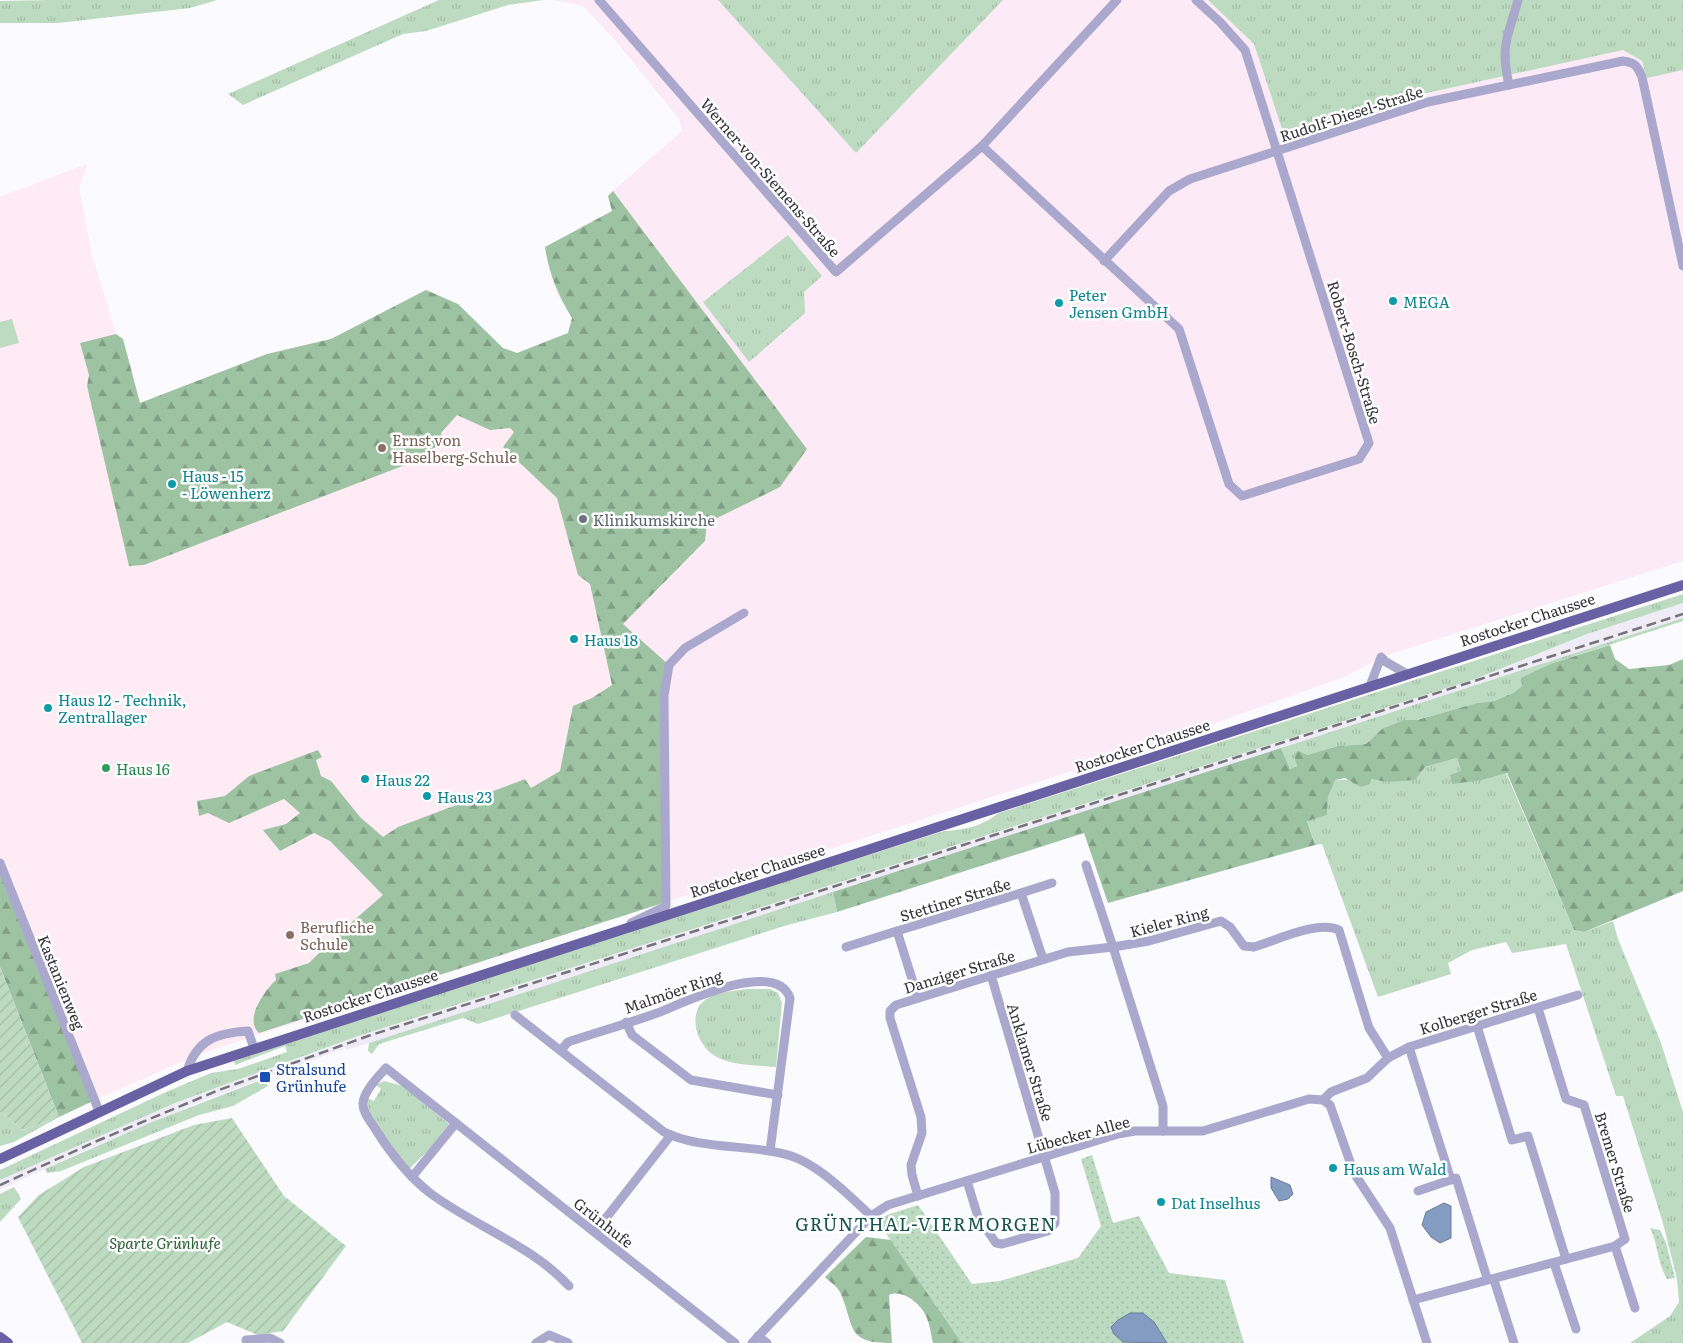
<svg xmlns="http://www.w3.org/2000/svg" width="1683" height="1343" viewBox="0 0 1683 1343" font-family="Literata,serif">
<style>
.commercial{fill:#fcebf7}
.built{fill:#efecf7}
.medical{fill:#feebf4}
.grass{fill:url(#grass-tufts)}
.forest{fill:url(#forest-firs)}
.park{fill:url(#park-dots)}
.garden{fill:url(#garden-furrows)}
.pitch{fill:#bddbc0}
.water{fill:#859cc2;stroke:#6c7c99}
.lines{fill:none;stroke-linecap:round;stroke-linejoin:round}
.minor{stroke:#aba8ce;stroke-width:9}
.major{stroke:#6a61a4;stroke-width:10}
.rail{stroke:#757279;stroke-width:2.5;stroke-dasharray:10 5;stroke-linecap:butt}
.culture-dot{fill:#0f9aa8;stroke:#fff;stroke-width:2}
.education-dot{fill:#8d6e63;stroke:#fff;stroke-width:2}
.worship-dot{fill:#6b7280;stroke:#fff;stroke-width:2}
.leisure-dot{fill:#2e9e5b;stroke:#fff;stroke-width:2}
.transit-dot{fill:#1a4fb4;stroke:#fff;stroke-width:2}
.labels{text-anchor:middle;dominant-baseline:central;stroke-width:5;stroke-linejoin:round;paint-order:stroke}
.street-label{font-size:15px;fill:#333038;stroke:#fff}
.culture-label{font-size:15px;fill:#0d838f;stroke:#fff;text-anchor:start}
.education-label{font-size:15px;fill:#785e54;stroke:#fff;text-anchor:start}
.worship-label{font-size:15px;fill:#5b616d;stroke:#fff;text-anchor:start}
.leisure-label{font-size:15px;fill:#27864d;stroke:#fff;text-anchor:start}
.transit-label{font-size:15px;fill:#164399;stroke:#fff;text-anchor:start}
.park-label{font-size:15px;font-style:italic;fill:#2a6034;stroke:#fff}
.quarter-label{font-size:18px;letter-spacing:1px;fill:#16524e;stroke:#fff}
</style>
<defs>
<pattern id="grass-tufts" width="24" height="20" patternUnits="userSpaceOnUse" patternTransform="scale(1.25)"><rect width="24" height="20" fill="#bddbc0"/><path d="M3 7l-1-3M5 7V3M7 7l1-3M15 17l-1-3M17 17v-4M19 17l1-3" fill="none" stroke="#a3bca6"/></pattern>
<pattern id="forest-firs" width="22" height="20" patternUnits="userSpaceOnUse" patternTransform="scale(1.25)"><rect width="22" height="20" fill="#9ec3a2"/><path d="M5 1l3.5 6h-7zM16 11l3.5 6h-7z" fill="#819f85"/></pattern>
<pattern id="park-dots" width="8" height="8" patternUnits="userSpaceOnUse" patternTransform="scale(1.25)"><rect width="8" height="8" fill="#bddbc0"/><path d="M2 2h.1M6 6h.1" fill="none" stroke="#a3bca6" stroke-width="1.8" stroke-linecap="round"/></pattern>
<pattern id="garden-furrows" width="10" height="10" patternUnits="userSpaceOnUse" patternTransform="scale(1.25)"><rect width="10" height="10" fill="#bddbc0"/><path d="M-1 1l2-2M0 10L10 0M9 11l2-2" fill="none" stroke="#a3bca6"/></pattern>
</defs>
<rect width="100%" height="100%" fill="#fbfafe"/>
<polygon class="commercial" points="554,0 718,0 856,153 1003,0 1208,0 1254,44 1283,132 1288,135 1295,135 1427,93 1623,50 1642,61 1647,77 1683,70 1683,561 1381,657 1347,676 1165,741 666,902 623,624 705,542 707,523 742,504 807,449 613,191 682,131 679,119 615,40 583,6"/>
<polygon class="built" points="1683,603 1683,618 369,1043 346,1050 345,1048 181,1109 182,1111 83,1151 0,1190 0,1180 92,1138 175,1103 355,1037 1475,679 1587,634"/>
<polygon class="medical" points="87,164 79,189 92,255 116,334 123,339 140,403 267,354 331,339 426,290 458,304 503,348 517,353 568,333 572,318 558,295 548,265 545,247 612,211 608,196 613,191 807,449 780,487 707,523 705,541 623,624 669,665 664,696 666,902 199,1054 95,1100 0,863 0,197"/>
<g class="grass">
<polygon points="50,0 217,0 190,8 58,23 0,23 0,1"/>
<polygon points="439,0 543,0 508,5 426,31 403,34 243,105 228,94"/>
<polygon points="718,0 1003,0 856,153"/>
<polygon points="1208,0 1683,0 1683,70 1647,78 1642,61 1623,50 1427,93 1295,135 1283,132 1254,44"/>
<polygon points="788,235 822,276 804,292 805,313 749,362 703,302"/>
<path d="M1683 594V603L1587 634 1475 679 355 1037 175 1103 0 1180V1170L166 1092 211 1073 238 1069 287 1052 285 1046 235 1065 234 1061 599 941 944 831C967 830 981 826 999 813Z"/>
<polygon points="1683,618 1683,621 1553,663 1513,693 1494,701 1477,703 1417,720 1404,720 1383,728 1366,744 1338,746 1307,755 1297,766 1290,769 1281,748"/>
<polygon points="1457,758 1461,771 1482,780 1506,773 1574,930 1584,932 1613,921 1618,939 1661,1043 1683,1112 1683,1343 1630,1343 1670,1316 1679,1302 1677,1279 1663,1223 1623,1096 1616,1096 1566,944 1512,953 1506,942 1472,950 1448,963 1451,974 1378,997 1322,844 1315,845 1307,820 1327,815 1328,797 1334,780 1371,779 1386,782 1425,767"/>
<polygon points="833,892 837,912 784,926 478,1024 463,1018 379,1044 372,1054 368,1051 369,1043"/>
<path d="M746 989H770L778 993 782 1003 776 1067C756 1065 728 1066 712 1054 695 1041 687 1010 708 998 718 992 734 991 746 989Z"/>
<polygon points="264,1079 268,1086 233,1106 199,1115 61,1171 47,1173 45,1169 152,1122"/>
<path d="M384 1081 403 1086 449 1124 441 1138 410 1168C394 1157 366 1117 367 1098L374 1101 381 1089 376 1085Z"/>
<polygon points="0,1112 23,1130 59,1117 14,1142 0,1146"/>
<polygon points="14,1187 21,1199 0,1222 0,1194"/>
</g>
<g class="forest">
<path d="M613 191 807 449 780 487 707 523 705 541 623 624 669 665 664 696 666 902 259 1033C244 1019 264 991 276 980L275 974 309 963 337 935 383 895 330 841 314 833 280 851 263 830 286 824 300 813 284 799 229 823 208 813 199 816 197 801 225 796 249 776 318 750 322 757 316 760 321 776 331 781 360 817 383 837 398 827 525 779 531 788 560 771 573 706 592 698 612 685 590 584 578 575 557 498 503 447 514 432 510 428 490 430 457 415 441 433 442 440 426 457 144 565 129 566 87 386 89 375 80 343 116 334 123 339 140 403 267 354 331 339 426 290 458 304 503 348 517 353 568 333 572 318C558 295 549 274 545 247L612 211 608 196Z"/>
<polygon points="1610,645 1615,659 1629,669 1669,665 1683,659 1683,891 1584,932 1574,930 1507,773 1482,780 1452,784 1450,775 1461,771 1457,758 1425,767 1415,780 1386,782 1371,779 1370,784 1361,787 1345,778 1335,780 1328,797 1327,815 1307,821 1315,845 1108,903 1084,833 837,912 833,892 1281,748 1290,769 1297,766 1294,754 1298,751 1307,755 1338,746 1366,744 1383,728 1404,720 1417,720 1477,703 1494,701 1513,693 1522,686 1521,678 1553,663"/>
<polygon points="0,863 95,1100 59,1117 0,967"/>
<path d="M866 1237 891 1240 962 1343H933C931 1335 930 1324 926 1316 920 1303 902 1289 889 1295L892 1343C846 1343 855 1328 841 1294 838 1287 830 1282 825 1277Z"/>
</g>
<g class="park">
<polygon points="1092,1155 1113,1223 1139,1216 1169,1273 1225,1280 1244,1343 962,1343 878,1222 887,1215 918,1205 972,1284 1000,1281 1078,1258 1101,1226 1081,1159"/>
<path d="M1650 1228 1660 1230 1666 1243 1675 1278 1667 1279C1656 1259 1659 1246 1650 1228Z"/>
</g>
<g class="garden">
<polygon points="0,967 59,1117 23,1130 0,1112"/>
<polygon points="232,1118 284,1196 346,1246 283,1331 258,1335 227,1322 188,1343 82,1343 18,1217 39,1195 84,1167 194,1125"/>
</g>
<polygon class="pitch" points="12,319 19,343 0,348 0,322"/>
<g class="water">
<polygon points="1271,1177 1290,1185 1293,1194 1288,1199 1279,1201 1271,1188"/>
<polygon points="1444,1203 1451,1206 1451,1238 1440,1243 1431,1237 1422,1225 1426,1212"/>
<polygon points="1130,1313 1143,1313 1154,1322 1167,1343 1123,1342 1114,1334 1111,1327 1118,1320"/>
</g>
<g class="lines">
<g class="minor">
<polyline points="599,0 836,272 982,146 1117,0"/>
<path d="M1509 85C1500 44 1508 37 1518 0"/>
<polyline points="982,146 1179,329 1229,484 1242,496 1359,459 1369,443 1245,50 1220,22 1196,0"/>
<path d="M1104 261 1169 191 1190 179 1428 102 1623 61C1635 62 1638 67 1642 77L1683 266"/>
<polyline points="1370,686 1381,657 1386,662 1407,674"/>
<polyline points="0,863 99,1111"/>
<polyline points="1021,893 1052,883"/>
<polyline points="631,923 666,906 664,696 669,665 685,648 744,613"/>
<polyline points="846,947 897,931"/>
<polyline points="918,998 897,931 1021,893 1043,959"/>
<path d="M515 1015 664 1132C700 1150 750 1144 788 1155 817 1163 850 1196 871 1216"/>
<polyline points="626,1022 632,1035 691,1080 778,1095"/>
<polyline points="1477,1026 1512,1140 1528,1136 1566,1259"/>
<polyline points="1409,1047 1451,1180"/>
<path d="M561 1050 568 1042C598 1032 630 1023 660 1012 685 1002 776 958 790 998L770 1151"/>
<polyline points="1388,1058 1409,1047 1578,995"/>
<path d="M187 1071C197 1039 217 1033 248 1031L254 1048"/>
<path d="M1163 1131V1106L1113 947 1149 941 1221 921 1230 927 1244 946 1254 947C1277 940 1318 920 1339 930L1369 1028 1388 1058 1367 1078 1331 1092 1323 1100"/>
<polyline points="412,1177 456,1123"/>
<polyline points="967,1181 978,1217 996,1243 1002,1244 1048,1231 1055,1223 1055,1193 991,975"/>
<polyline points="1418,1191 1456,1178 1487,1278"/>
<polyline points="918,1196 912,1175 911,1165 922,1133 921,1117 890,1018 890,1011 896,1005 1068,952 1113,947 1086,865"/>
<polyline points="595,1232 671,1135"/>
<polyline points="1615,1246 1635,1308"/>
<polyline points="1554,1263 1576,1329"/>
<polyline points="1494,1280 1514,1343"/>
<path d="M569 1286C531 1245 474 1226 430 1193 407 1175 391 1154 376 1130 371 1122 362 1112 363 1103 364 1091 378 1077 386 1068L735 1343"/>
<polyline points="1413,1300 1615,1246 1625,1239 1584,1105 1566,1099 1538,1008"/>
<polyline points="758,1336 767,1343"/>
<polyline points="246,1340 270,1338 280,1343"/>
<polyline points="536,1343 549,1335 568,1343"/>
<polyline points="752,1343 871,1216 888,1205 1118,1134 1135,1131 1203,1131 1309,1099 1323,1100 1330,1105 1354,1173 1390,1228 1427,1343"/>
</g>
<g class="major">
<polyline points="0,1159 187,1071 1683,585"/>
<polyline points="0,1337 8,1343"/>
</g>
<polyline class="rail" points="0,1185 97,1141 219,1090 368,1036 1683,614"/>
</g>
<g class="culture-dot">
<circle cx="1393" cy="301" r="5"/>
<circle cx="1059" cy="303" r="5"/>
<circle cx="172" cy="484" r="5"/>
<circle cx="574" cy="639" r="5"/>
<circle cx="48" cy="708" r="5"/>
<circle cx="365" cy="779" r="5"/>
<circle cx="427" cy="796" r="5"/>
<circle cx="1333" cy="1168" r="5"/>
<circle cx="1161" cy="1202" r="5"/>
</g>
<g class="education-dot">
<circle cx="382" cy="448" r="5"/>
<circle cx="290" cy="935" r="5"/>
</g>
<circle class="worship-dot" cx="583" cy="519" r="5"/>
<circle class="leisure-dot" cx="106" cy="768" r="5"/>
<rect class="transit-dot" x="259" y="1071" width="12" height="12" rx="2.5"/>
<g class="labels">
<g class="street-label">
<text transform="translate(1351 113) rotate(-18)">Rudolf-Diesel-Straße</text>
<text transform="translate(771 177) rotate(49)">Werner-von-Siemens-Straße</text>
<text transform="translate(1355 352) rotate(73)">Robert-Bosch-Straße</text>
<text transform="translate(1527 619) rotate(-18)">Rostocker Chaussee</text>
<text transform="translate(1142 745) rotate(-18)">Rostocker Chaussee</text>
<text transform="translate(757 870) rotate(-18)">Rostocker Chaussee</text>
<text transform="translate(955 899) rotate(-17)">Stettiner Straße</text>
<text transform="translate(1169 921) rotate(-15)">Kieler Ring</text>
<text transform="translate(959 971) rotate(-17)">Danziger Straße</text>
<text transform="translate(62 982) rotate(68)">Kastanienweg</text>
<text transform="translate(673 991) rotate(-19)">Malmöer Ring</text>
<text transform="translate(370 995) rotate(-18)">Rostocker Chaussee</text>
<text transform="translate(1478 1011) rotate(-17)">Kolberger Straße</text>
<text transform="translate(1031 1062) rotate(73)">Anklamer Straße</text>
<text transform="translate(1078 1134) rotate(-15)">Lübecker Allee</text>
<text transform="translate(1616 1162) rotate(73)">Bremer Straße</text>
<text transform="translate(604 1222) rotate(38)">Grünhufe</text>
</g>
<g class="culture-label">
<text x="1069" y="294">Peter<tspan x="1069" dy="17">Jensen GmbH</tspan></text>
<text x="1403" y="301">MEGA</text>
<text x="182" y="475">Haus - 15<tspan x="182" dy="17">- Löwenherz</tspan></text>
<text x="584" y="639">Haus 18</text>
<text x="58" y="699">Haus 12 - Technik,<tspan x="58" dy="17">Zentrallager</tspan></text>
<text x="375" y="779">Haus 22</text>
<text x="437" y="796">Haus 23</text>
<text x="1343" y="1168">Haus am Wald</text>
<text x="1171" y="1202">Dat Inselhus</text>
</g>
<g class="education-label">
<text x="392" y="439">Ernst von<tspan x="392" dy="17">Haselberg-Schule</tspan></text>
<text x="300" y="926">Berufliche<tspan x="300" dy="17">Schule</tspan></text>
</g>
<g class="worship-label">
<text x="593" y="519">Klinikumskirche</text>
</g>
<g class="leisure-label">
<text x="116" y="768">Haus 16</text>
</g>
<g class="transit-label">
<text x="276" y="1068">Stralsund<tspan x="276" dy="17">Grünhufe</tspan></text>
</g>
<g class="park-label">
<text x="165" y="1242">Sparte Grünhufe</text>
</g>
<g class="quarter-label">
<text x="926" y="1223">GRÜNTHAL-VIERMORGEN</text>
</g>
</g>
</svg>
